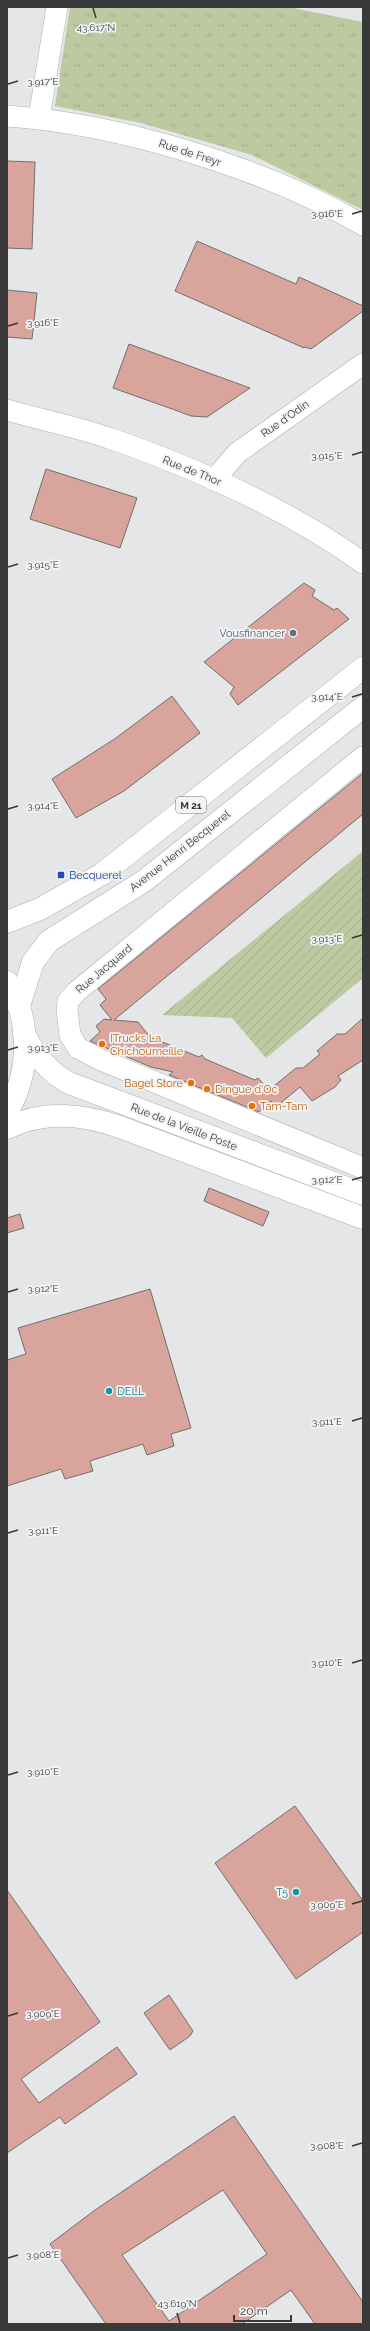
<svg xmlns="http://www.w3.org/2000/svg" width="370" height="2331" viewBox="0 0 370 2331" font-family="Raleway,sans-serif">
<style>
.grass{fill:url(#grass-tufts)}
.garden{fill:url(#garden-furrows)}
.building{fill:#d8a49b;stroke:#716f6f;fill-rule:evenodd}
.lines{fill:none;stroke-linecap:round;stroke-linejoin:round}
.minor-casing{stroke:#aeafb0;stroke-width:22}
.major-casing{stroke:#aeafb0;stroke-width:23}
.minor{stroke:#fff;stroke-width:21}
.major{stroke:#fff;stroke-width:22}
.ticks{fill:none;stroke:#39393a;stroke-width:1.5}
.service-dot{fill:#5c6f8a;stroke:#f2f4f5;stroke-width:1.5}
.transit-dot{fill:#1a4fb4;stroke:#f2f4f5;stroke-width:1.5}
.food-dot{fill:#e8710a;stroke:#f2f4f5;stroke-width:1.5}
.culture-dot{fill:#0f9aa8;stroke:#f2f4f5;stroke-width:1.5}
.labels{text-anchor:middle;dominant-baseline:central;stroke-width:3.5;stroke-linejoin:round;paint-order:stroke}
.shield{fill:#f2f4f5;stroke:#707172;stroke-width:1}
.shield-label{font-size:10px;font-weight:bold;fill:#39393a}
.street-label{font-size:11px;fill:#39393a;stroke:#f2f4f5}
.service-label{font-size:11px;fill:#4e5e75;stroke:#f2f4f5;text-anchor:end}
.transit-label{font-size:11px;fill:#164399;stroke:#f2f4f5;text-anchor:start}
.food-label{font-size:11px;fill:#c56008;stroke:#f2f4f5;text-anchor:start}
.culture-label{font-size:11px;fill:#0d838f;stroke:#f2f4f5;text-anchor:start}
.ticks-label{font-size:10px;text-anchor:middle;fill:#39393a;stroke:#f2f4f5;stroke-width:3.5;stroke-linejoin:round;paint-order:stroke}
</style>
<defs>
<pattern id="grass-tufts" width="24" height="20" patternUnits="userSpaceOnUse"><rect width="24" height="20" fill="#bdc9a1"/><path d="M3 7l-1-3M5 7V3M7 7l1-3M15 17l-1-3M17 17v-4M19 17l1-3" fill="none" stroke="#a3ad8b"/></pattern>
<pattern id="garden-furrows" width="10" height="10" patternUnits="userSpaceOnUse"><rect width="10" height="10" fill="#bdc9a1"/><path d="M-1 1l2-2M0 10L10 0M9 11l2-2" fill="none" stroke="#a3ad8b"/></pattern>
</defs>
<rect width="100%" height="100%" fill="#e5e6e7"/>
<polygon class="grass" points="70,7 288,7 363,22 363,210 252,155 141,123 55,106"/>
<polygon class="garden" points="363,851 363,978 266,1058 232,1018 162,1015"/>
<g class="building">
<polygon points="7,161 35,162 32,249 7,248"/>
<polygon points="197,241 296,284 299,277 363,306 363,311 311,349 305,347 304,348 175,291"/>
<polygon points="7,290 37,293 32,339 7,337"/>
<polygon points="129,344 250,388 207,417 191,416 175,410 113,388"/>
<polygon points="46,469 137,498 120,548 30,519"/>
<polygon points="304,583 315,590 312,596 334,610 337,608 349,619 238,705 230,694 234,687 204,662"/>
<polygon points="172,696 200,733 124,791 76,818 52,779 116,738"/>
<polygon points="363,773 363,814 114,1020 138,1022 150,1037 199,1057 202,1055 205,1059 255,1080 258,1078 269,1090 296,1068 303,1068 320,1054 317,1051 337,1034 345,1034 363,1018 363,1060 338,1076 341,1080 335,1087 312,1101 300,1087 276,1107 271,1101 259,1112 169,1075 173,1072 151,1067 90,1041 100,1032 96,1026 104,1019 112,1020 100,1005 106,999 98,989"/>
<polygon points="209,1188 269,1212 263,1226 204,1201"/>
<polygon points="20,1214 24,1228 7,1233 7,1218"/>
<polygon points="150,1289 191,1428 171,1434 174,1446 147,1455 143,1444 90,1461 93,1471 65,1479 61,1469 7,1486 7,1360 26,1354 18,1328"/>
<polygon points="295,1806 363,1901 363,1932 296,1979 215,1863"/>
<polygon points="7,1890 100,2022 21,2079 39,2103 117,2047 137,2074 65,2124 60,2117 7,2153"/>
<polygon points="169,1995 193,2031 190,2036 170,2050 144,2013"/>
<path d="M234 2116 363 2302V2324H315L291 2290 242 2324H106L50 2244 95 2210ZM223 2190 267 2254 169 2321 122 2255Z"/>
</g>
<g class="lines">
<g class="minor-casing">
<g id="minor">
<path d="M7 116C121 124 264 168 363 225"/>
<polyline points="39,118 57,7"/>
<path d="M7 410C42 420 78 427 112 439 200 470 288 509 363 563"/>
<polyline points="214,480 237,453 363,364"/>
<polyline points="363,757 76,992 68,1001 67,1010 70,1035 78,1048 99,1059 363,1168"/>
</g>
</g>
<g class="major-casing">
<g id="major">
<polyline points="7,922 40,909 102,874 363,668"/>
<path d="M7 982C32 1020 30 1074 7 1112"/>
<polyline points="19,1006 33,962 49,941 144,881 363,707"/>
<path d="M24 1034C35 1055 48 1072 69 1083L363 1194"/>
<path d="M7 1128C45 1110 82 1114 120 1127L363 1218"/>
</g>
</g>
<use href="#minor" class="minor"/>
<use href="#major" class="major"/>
</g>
<path class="ticks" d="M93 8 96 18M8 84 18 81M352 214 362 211M8 326 18 323M352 455 362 452M8 567 18 564M352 697 362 694M8 809 18 806M352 938 362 935M8 1050 18 1047M352 1180 362 1177M8 1292 18 1289M352 1421 362 1418M8 1533 18 1530M352 1663 362 1660M8 1775 18 1772M352 1904 362 1901M8 2016 18 2013M352 2146 362 2143M8 2258 18 2255M177 2313 180 2323"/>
<circle class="service-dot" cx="293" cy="633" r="4"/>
<rect class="transit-dot" x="57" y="871" width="8" height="8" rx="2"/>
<g class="food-dot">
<circle cx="102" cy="1044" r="4"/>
<circle cx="191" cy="1083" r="4"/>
<circle cx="207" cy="1089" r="4"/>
<circle cx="252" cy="1106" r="4"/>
</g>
<g class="culture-dot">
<circle cx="109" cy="1391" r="4"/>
<circle cx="296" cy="1892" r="4"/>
</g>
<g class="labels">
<rect class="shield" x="176" y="797" width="30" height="16" rx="3"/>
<g class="shield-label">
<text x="191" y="805">M 21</text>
</g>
<g class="street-label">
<text transform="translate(190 153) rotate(18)">Rue de Freyr</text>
<text transform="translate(285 419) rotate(-35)">Rue d'Odin</text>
<text transform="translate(192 471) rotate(22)">Rue de Thor</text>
<text transform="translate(180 851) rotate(-38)">Avenue Henri Becquerel</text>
<text transform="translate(104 969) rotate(-40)">Rue Jacquard</text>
<text transform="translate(184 1127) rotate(21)">Rue de la Vieille Poste</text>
</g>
<g class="service-label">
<text x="285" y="633">Vousfinancer</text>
</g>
<g class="transit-label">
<text x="69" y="875">Becquerel</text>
</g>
<g class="food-label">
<text x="110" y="1038">ITrucks La<tspan x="110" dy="13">Chichoumeille</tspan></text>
<text x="183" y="1083" text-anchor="end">Bagel Store</text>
<text x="215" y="1089">Dingue d'Oc</text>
<text x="260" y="1106">Tam-Tam</text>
</g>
<g class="culture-label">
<text x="117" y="1391">DELL</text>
<text x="288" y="1892" text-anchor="end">T5</text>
</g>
</g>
<g class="ticks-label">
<text x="96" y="31">43.617°N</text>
<text x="43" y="85">3.917°E</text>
<text x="327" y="217">3.916°E</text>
<text x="43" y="326">3.916°E</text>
<text x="327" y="459">3.915°E</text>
<text x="43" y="568">3.915°E</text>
<text x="327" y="700">3.914°E</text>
<text x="43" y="809">3.914°E</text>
<text x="327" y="942">3.913°E</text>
<text x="43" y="1051">3.913°E</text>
<text x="327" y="1183">3.912°E</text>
<text x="43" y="1292">3.912°E</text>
<text x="327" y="1425">3.911°E</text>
<text x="43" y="1534">3.911°E</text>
<text x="327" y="1666">3.910°E</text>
<text x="43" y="1775">3.910°E</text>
<text x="327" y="1908">3.909°E</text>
<text x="43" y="2017">3.909°E</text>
<text x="327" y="2149">3.908°E</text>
<text x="43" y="2258">3.908°E</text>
<text x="177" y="2307">43.619°N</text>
</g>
<rect width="370" height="2331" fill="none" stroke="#39393a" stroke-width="16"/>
<path d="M234 2315v6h57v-6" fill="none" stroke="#39393a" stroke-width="2"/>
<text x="240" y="2315" font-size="12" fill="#39393a" stroke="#f2f4f5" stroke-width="3" paint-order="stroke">20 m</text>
</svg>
